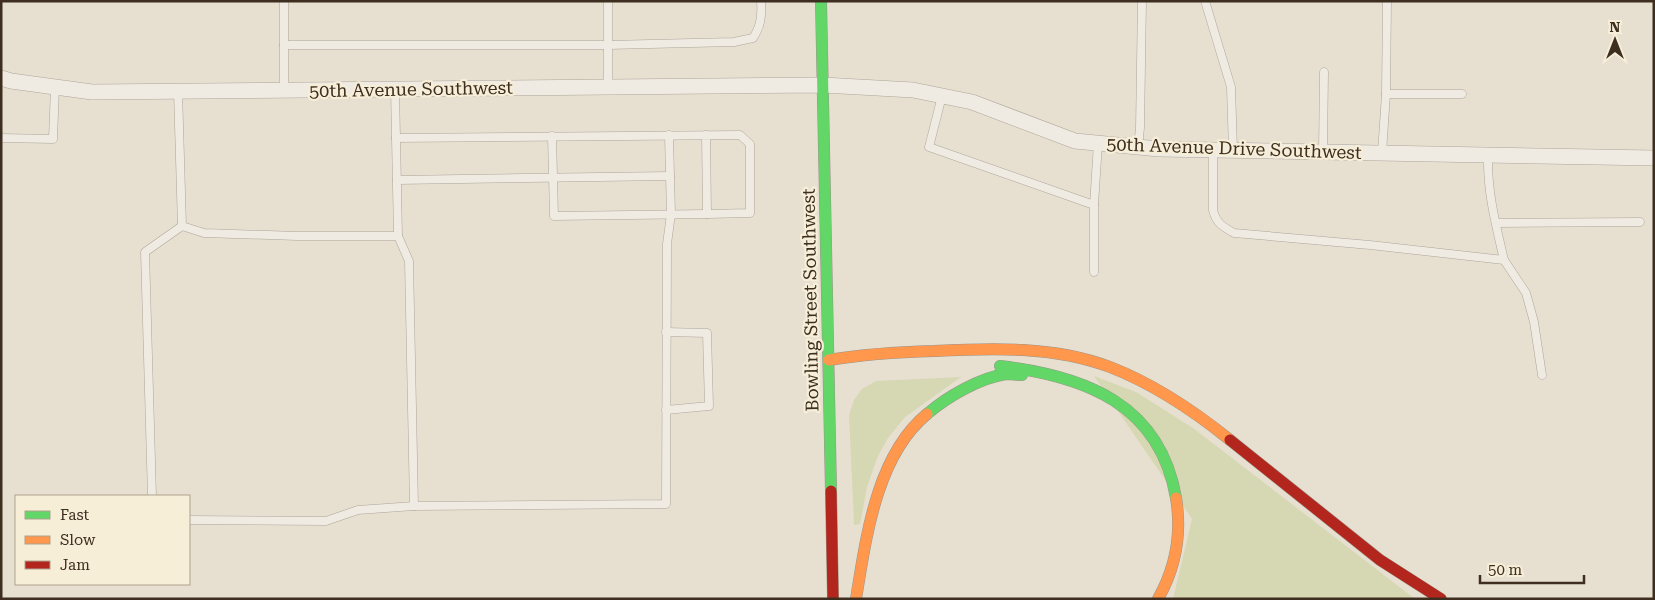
<svg xmlns="http://www.w3.org/2000/svg" width="1655" height="600" viewBox="0 0 1655 600" font-family="'Roboto Serif',serif">
<style>
.grass{fill:#d6d7b3}
.lines{fill:none;stroke-linecap:round;stroke-linejoin:round}
.lane-casing{stroke:#ada599;stroke-width:9}
.street-casing{stroke:#ada599;stroke-width:16}
.fast-casing{stroke:#9c958a;stroke-width:12}
.slow-casing{stroke:#9c958a;stroke-width:12}
.jam-casing{stroke:#9c958a;stroke-width:12}
.lane{stroke:#efebe3;stroke-width:8}
.street{stroke:#efebe3;stroke-width:15}
.fast{stroke:#63d668;stroke-width:11}
.slow{stroke:#ff974d;stroke-width:11}
.jam{stroke:#b3261e;stroke-width:11}
.labels{text-anchor:middle;dominant-baseline:central;stroke-width:4.5;stroke-linejoin:round;paint-order:stroke}
.street-label{font-size:18px;fill:#3d2e20;stroke:#f7eed8}
</style>
<rect width="100%" height="100%" fill="#e7e0d1"/>
<g class="grass">
<polygon points="1094,376 1136,392 1193,428 1415,599 1173,599 1192,519"/>
<polygon points="961,377 905,417 888,438 878,456 867,487 860,524 854,525 849,415 854,400 862,389 876,381"/>
</g>
<g class="lines">
<g class="lane-casing">
<g id="lane">
<polyline points="284,1 284,90"/>
<polyline points="1205,1 1231,87 1233,150"/>
<polyline points="284,45 608,45 608,1"/>
<path d="M608 87V45L734 42 753 38C761 26 762 15 761 1"/>
<polyline points="178,91 182,226 204,233 297,236 398,236 395,89"/>
<polyline points="1386,94 1462,94"/>
<polyline points="942,96 929,147 1094,205 1098,143"/>
<polyline points="669,135 670,176"/>
<polyline points="552,136 554,216 707,214"/>
<polyline points="1,138 53,139 55,87"/>
<polyline points="396,138 740,135 750,144 750,213 707,214 706,135"/>
<polyline points="1138,147 1140,128 1142,1"/>
<path d="M1213 150V210C1216 223 1223 227 1234 233L1370 245 1504 260C1496 225 1487 192 1488 155"/>
<polyline points="1323,152 1324,72"/>
<polyline points="1382,153 1386,94 1387,1"/>
<polyline points="397,180 670,176 671,214 667,244 666,504 414,506 409,261 398,236"/>
<polyline points="1094,205 1094,272"/>
<polyline points="1496,223 1640,222"/>
<polyline points="1504,260 1526,293 1534,322 1542,375"/>
<polyline points="666,332 707,333 709,406 666,410"/>
<polyline points="152,496 145,252 182,226"/>
<polyline points="189,520 326,521 358,510 414,506"/>
</g>
</g>
<g class="street-casing">
<polyline id="street" points="1,78 11,81 92,92 823,85 913,90 972,102 1075,141 1159,149 1654,158"/>
</g>
<g class="fast-casing">
<g id="fast">
<polyline points="821,1 831,491"/>
<path d="M1000 366C1085 376 1160 404 1176 498"/>
<path d="M927 414C947 397 979 378 1006 374 1011 374 1017 375 1022 375"/>
</g>
</g>
<g class="slow-casing">
<g id="slow">
<path d="M829 360C865 354 898 352 934 351 993 348 1054 346 1110 367 1154 384 1194 411 1230 440"/>
<path d="M856 599C866 538 876 456 927 414"/>
<path d="M1158 599C1176 567 1182 534 1176 498"/>
</g>
</g>
<g class="jam-casing">
<g id="jam">
<polyline points="1230,440 1380,560 1441,599"/>
<polyline points="831,491 833,599"/>
</g>
</g>
<use href="#lane" class="lane"/>
<use href="#street" class="street"/>
<use href="#fast" class="fast"/>
<use href="#slow" class="slow"/>
<use href="#jam" class="jam"/>
</g>
<g class="labels">
<g class="street-label">
<text transform="translate(411 89) rotate(-1)">50th Avenue Southwest</text>
<text transform="translate(1234 148) rotate(2)">50th Avenue Drive Southwest</text>
<text transform="translate(810 300) rotate(-91)">Bowling Street Southwest</text>
</g>
</g>
<rect width="1655" height="600" fill="none" stroke="#3d2e20" stroke-width="5"/>
<rect x="15" y="495" width="175" height="90" fill="#f7eed8" stroke="#ada18e"/>
<rect x="25" y="511" width="25" height="8" fill="#63d668" stroke="#ada18e"/>
<text x="60" y="520" font-size="15" fill="#3d2e20">Fast</text>
<rect x="25" y="536" width="25" height="8" fill="#ff974d" stroke="#ada18e"/>
<text x="60" y="545" font-size="15" fill="#3d2e20">Slow</text>
<rect x="25" y="561" width="25" height="8" fill="#b3261e" stroke="#ada18e"/>
<text x="60" y="570" font-size="15" fill="#3d2e20">Jam</text>
<g transform="translate(1615 40)" stroke="#f7eed8" stroke-width="4" paint-order="stroke">
<path d="M0-4L9 19L0 12L-9 19Z" fill="#3d2e20"/>
<text y="-8" font-size="14" font-weight="bold" text-anchor="middle" fill="#3d2e20">N</text>
</g>
<path d="M1480 575v8h104v-8" fill="none" stroke="#3d2e20" stroke-width="2.5"/>
<text x="1488" y="575" font-size="15" fill="#3d2e20" stroke="#f7eed8" stroke-width="4" paint-order="stroke">50 m</text>
</svg>
